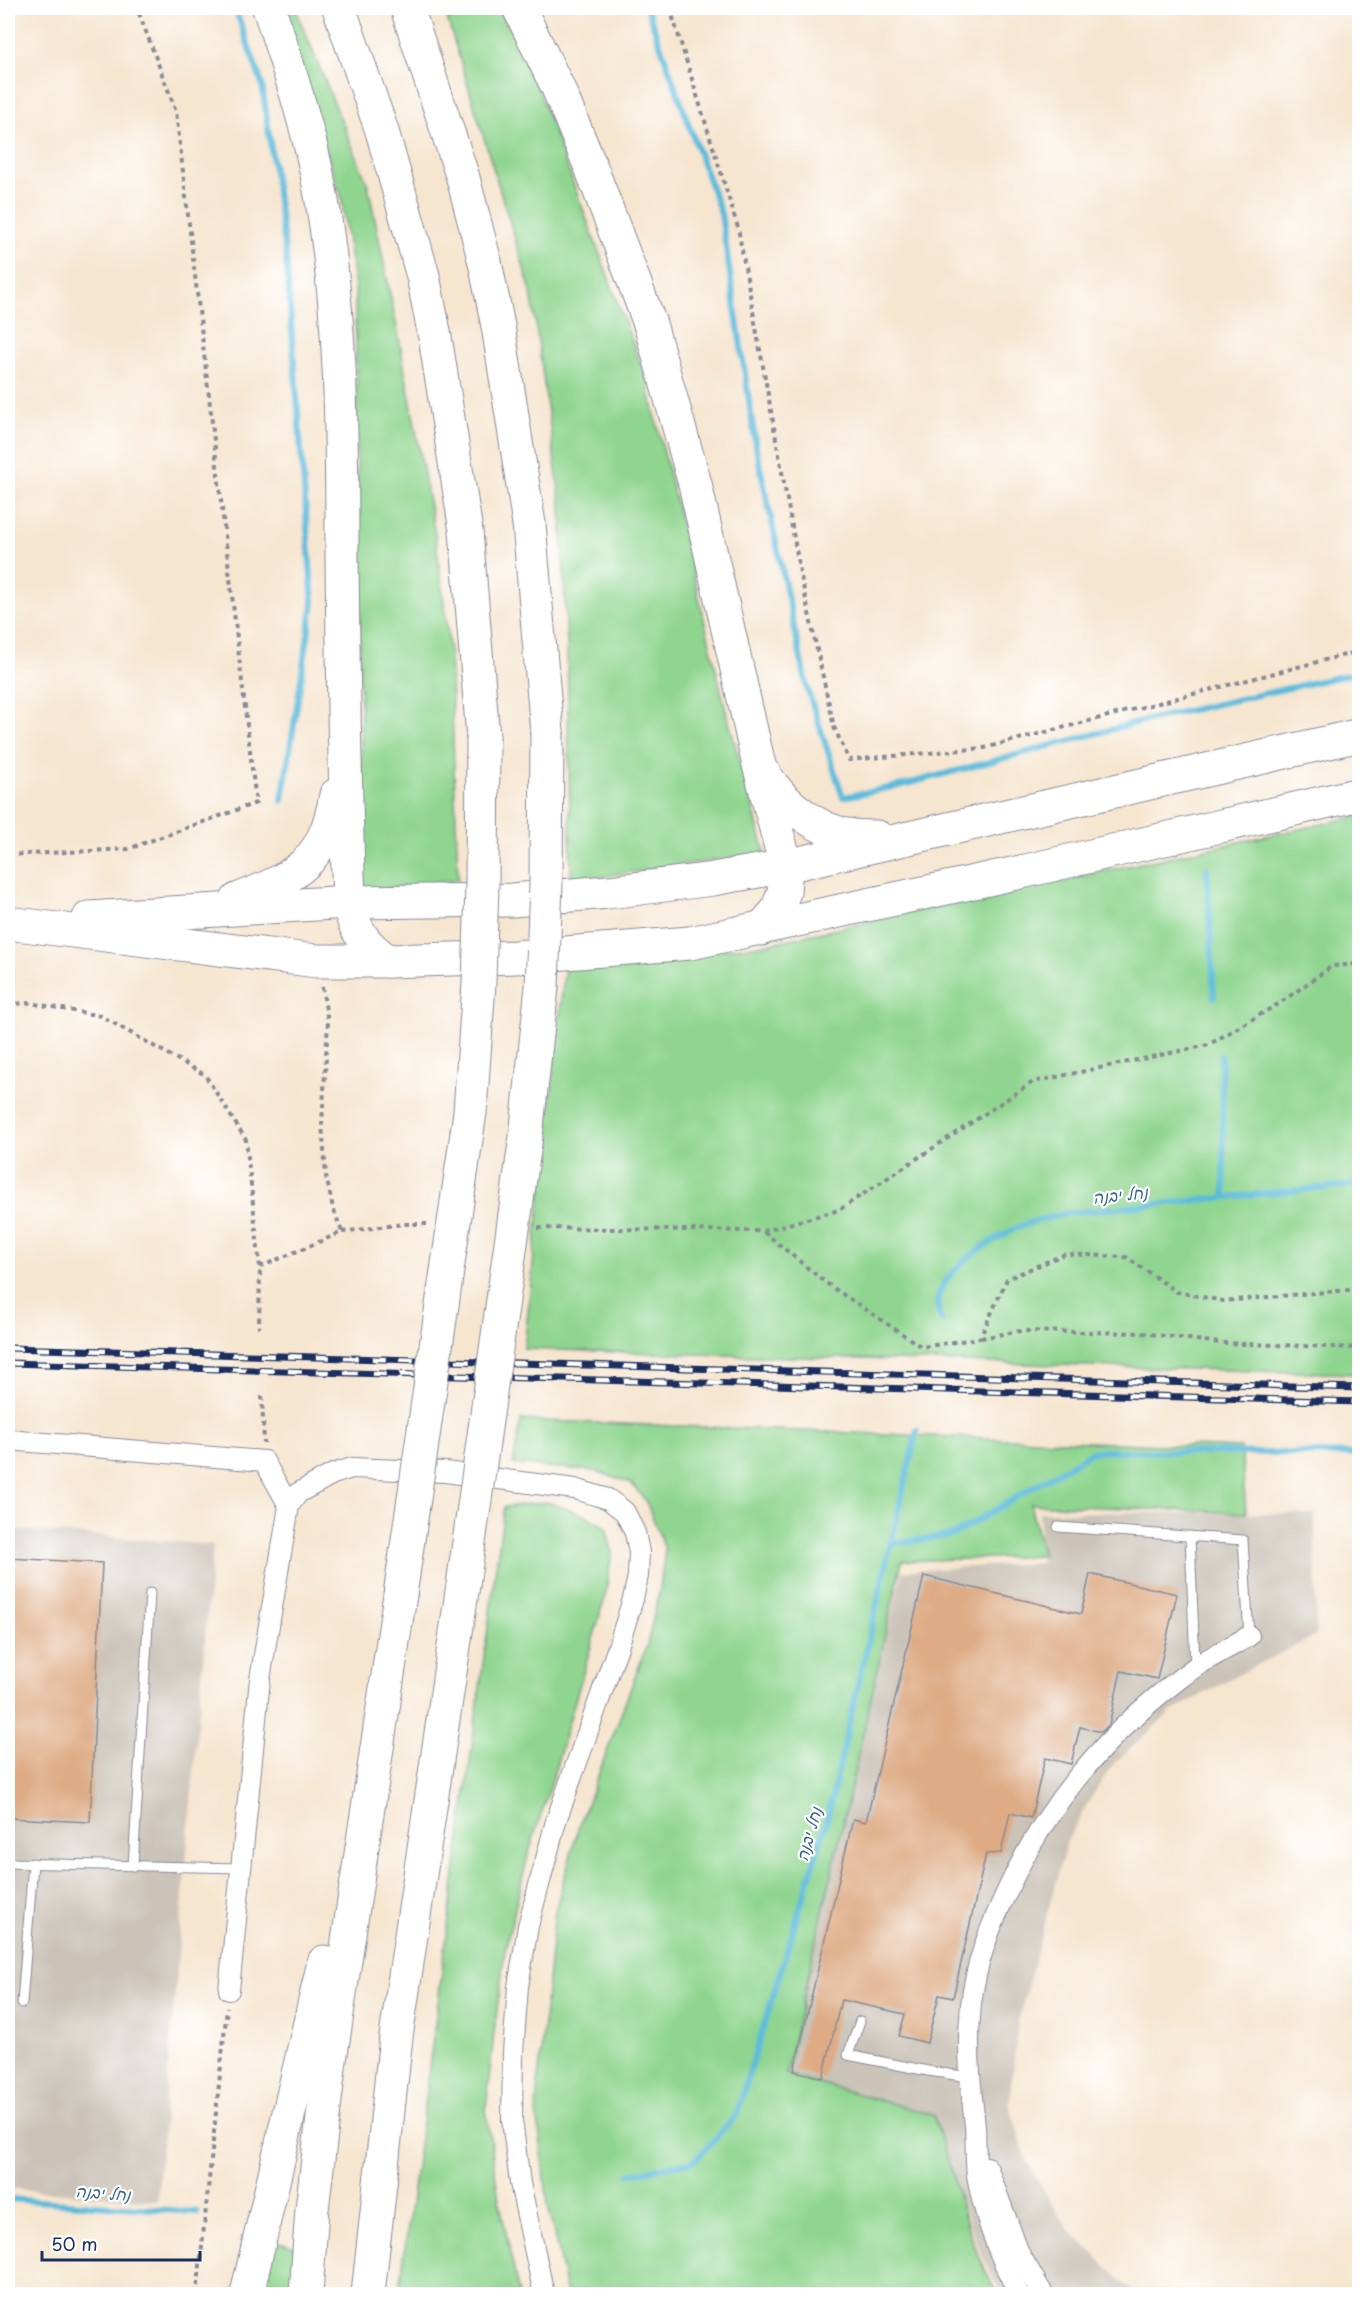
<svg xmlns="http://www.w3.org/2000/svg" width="1367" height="2302" viewBox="0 0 1367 2302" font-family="'Playpen Sans','Playpen Sans Hebrew',sans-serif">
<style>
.industrial{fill:#cbc3b8}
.green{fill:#8fd58f;stroke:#558276;stroke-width:1.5}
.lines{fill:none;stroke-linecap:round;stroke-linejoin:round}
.stream{stroke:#5dbbdc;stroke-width:6}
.building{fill:#deab84}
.lane-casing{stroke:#888a96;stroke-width:11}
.street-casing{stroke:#888a96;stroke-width:22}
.highway-casing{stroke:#888a96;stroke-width:35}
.path{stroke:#888a96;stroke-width:4;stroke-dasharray:4.5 4.5;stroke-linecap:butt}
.lane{stroke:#fff;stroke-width:9}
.street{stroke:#fff;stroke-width:20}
.highway{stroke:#fff;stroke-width:33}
.rail-casing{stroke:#1b2f5e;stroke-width:7}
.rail{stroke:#fff;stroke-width:4.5;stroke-dasharray:14;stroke-linecap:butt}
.highway-bridge-casing{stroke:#888a96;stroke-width:35;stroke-linecap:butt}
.highway-bridge{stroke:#fff;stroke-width:33}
.labels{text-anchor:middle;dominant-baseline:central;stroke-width:4.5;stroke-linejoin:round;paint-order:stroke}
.water-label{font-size:16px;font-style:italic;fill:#32608a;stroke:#fff}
</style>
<rect width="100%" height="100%" fill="#fff"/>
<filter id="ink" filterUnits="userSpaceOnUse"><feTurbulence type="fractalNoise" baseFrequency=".0167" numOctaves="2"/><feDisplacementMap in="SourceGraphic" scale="12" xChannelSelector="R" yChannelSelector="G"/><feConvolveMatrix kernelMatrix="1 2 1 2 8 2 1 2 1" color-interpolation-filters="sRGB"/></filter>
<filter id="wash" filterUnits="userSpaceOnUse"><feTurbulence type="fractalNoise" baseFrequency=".008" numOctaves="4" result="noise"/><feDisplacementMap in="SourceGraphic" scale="24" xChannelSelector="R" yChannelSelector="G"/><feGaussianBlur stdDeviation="1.35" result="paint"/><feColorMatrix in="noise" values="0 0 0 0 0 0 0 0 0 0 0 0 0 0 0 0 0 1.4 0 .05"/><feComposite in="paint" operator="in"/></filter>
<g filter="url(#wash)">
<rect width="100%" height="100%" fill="#f6e5cf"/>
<g class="industrial">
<polygon points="1039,1512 1315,1514 1316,1636 1258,1664 1172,1711 1113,1764 1087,1804 1067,1841 1018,2021 1009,2103 1027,2162 1066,2227 1135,2294 1002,2294 982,2256 930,2116 784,2073 902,1571 1041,1563"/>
<polygon points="8,1529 213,1545 157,2201 8,2188"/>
</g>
<g class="green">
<polygon points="278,8 295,8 368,185 398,333 436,540 450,652 458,880 363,891 355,288 341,195"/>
<polygon points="444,8 498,8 526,57 646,378 727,715 765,853 571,881 567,648 561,505 531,291"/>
<polygon points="1359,816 1359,1374 524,1349 565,965 762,945"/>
<path d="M521 1420 1241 1448 1246 1513 1030 1504 1043 1556 902 1561 786 2074 933 2115C955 2174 965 2240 998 2294H567L548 2206 536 2103 555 1911 579 1826 647 1645 660 1589 665 1549 646 1501 631 1483 595 1471 513 1464Z"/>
<polygon points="547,1502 585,1515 606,1527 612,1551 605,1597 550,1787 528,1855 505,1950 494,2033 486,2109 499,2200 519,2294 399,2294 504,1507"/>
<polygon points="271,2239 295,2247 292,2294 256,2294"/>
</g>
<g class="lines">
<g class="stream">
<polyline points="235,8 262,84 286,257 313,603 282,801"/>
<polyline points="647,8 721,214 756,447 807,688 843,797 903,785 1151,719 1360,672"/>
<polyline points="1207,869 1214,997"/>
<polyline points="1221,1056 1225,1197"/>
<path d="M942 1321C939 1313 936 1306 938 1298 945 1267 995 1237 1024 1225 1038 1219 1054 1217 1068 1213L1360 1184"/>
<polyline points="891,1544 953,1535 1094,1451 1360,1454"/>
<polyline points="629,2174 694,2161 736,2116 826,1823 917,1430"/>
<polyline points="8,2199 197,2212"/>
</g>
</g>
<g id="blocks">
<g class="building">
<polygon points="8,1558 102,1563 90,1822 8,1818"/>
<polygon points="1090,1574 1177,1594 1157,1679 1121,1671 1109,1725 1101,1732 1080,1727 1071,1764 1045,1758 1031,1818 1010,1813 1001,1853 986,1854 953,1998 939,1995 927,2043 899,2036 905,2014 841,2000 823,2078 794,2071 853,1819 866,1822 924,1576 1081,1614"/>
</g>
</g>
</g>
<g filter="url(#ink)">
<use href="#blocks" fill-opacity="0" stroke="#888a96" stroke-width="1.5"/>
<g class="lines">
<g class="lane-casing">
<g id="lane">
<polyline points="1058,1527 1243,1540 1249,1636"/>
<polyline points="1190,1536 1195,1666"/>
<polyline points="8,1863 241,1868"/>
<polyline points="133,1866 150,1593"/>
<polyline points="22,2003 33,1863"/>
<polyline points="860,2021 848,2055 928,2071 969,2077"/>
</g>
</g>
<g class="street-casing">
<g id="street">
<polyline points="8,1440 264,1461 289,1506"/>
<polyline points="229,1990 260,1679 289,1506 298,1493 333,1474 352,1468 445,1472 575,1489 608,1499 625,1512 635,1533 639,1552 638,1576 633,1599 618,1647 556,1821 528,1926 518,1987 513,2052 512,2120 520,2183 544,2294"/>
<polyline points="987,2167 1019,2253 1043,2294"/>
<path d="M1019 2294C999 2256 984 2218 977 2175 975 2159 976 2142 975 2126 971 2089 967 2053 970 2017 972 1976 986 1936 1003 1900 1045 1804 1109 1729 1194 1668 1211 1656 1231 1647 1249 1636"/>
</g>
</g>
<g class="highway-casing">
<g id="highway">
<path d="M269 8C289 69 310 132 321 195 342 315 342 436 342 557 343 672 345 787 349 902 353 929 365 946 388 961"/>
<polyline points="339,8 382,131 423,276 435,337 466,531 483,737"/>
<polyline points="407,8 463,178 485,262 498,326 529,524 547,732"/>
<polyline points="519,8 558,88 592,170 650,324 695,484 758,761 786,866 784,892 777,911 761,929"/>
<path d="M765 775C783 804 819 832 853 836 861 837 869 837 877 837"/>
<path d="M237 900C297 876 324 863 336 795"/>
<polyline points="89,918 349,902 512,900 608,892 713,879 786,866 1360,735"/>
<polyline points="8,923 317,961 388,961 515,957 690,943 1030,870 1360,794"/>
<polyline points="247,2294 324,1962"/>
<polyline points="306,2294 312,2209 329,2067 400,1595"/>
<polyline points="368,2294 396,2037 463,1585"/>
</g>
</g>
<g class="path">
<polyline points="670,8 738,228 801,577 834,727 849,760 984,748 1360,651"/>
<polyline points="8,855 128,849 256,803 176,111 137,8"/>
<polyline points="8,1004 30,1003 101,1016 205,1075 246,1140 260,1267 259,1328"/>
<polyline points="538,1228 763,1231 839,1210 1033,1082 1208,1045 1280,1003 1332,966 1360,964"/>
<polyline points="342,1232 403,1224 428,1224"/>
<polyline points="764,1232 826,1283 922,1347 980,1338 1007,1279 1065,1254 1126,1257 1177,1292 1223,1301 1360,1289"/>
<polyline points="260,1267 342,1232 333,1208 326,1176 322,1124 328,1022 322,987"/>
<polyline points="981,1338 1020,1331 1142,1333 1220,1343 1360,1348"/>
<polyline points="262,1396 264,1443"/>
<polyline points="193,2294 198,2284 227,2008"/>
</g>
<use href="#lane" class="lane"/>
<use href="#street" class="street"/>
<use href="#highway" class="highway"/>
<g class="rail-casing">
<g id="rail">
<polyline points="8,1348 1360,1388"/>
<polyline points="8,1363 1360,1402"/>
</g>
</g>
<use href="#rail" class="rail"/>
<g class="highway-bridge-casing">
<g id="highway-bridge">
<polyline points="463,1585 526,1136 542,987 546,884 547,732"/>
<polyline points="400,1595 470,1112 479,983 482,885 483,737"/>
</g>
</g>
<use href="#highway-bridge" class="highway-bridge"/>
</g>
</g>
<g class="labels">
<g class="water-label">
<text transform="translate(1120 1194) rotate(-6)">נחל יבנה</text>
<text transform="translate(808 1834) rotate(-74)">נחל יבנה</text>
<text transform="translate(103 2192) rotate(4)">נחל יבנה</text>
</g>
</g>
<rect width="1367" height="2302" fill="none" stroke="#fff" stroke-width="30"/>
<path d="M42 2251v9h158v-9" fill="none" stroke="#1b2f5e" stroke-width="3"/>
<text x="51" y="2251" font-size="18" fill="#1b2f5e" stroke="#ffffff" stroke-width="4.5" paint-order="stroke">50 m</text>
</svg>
